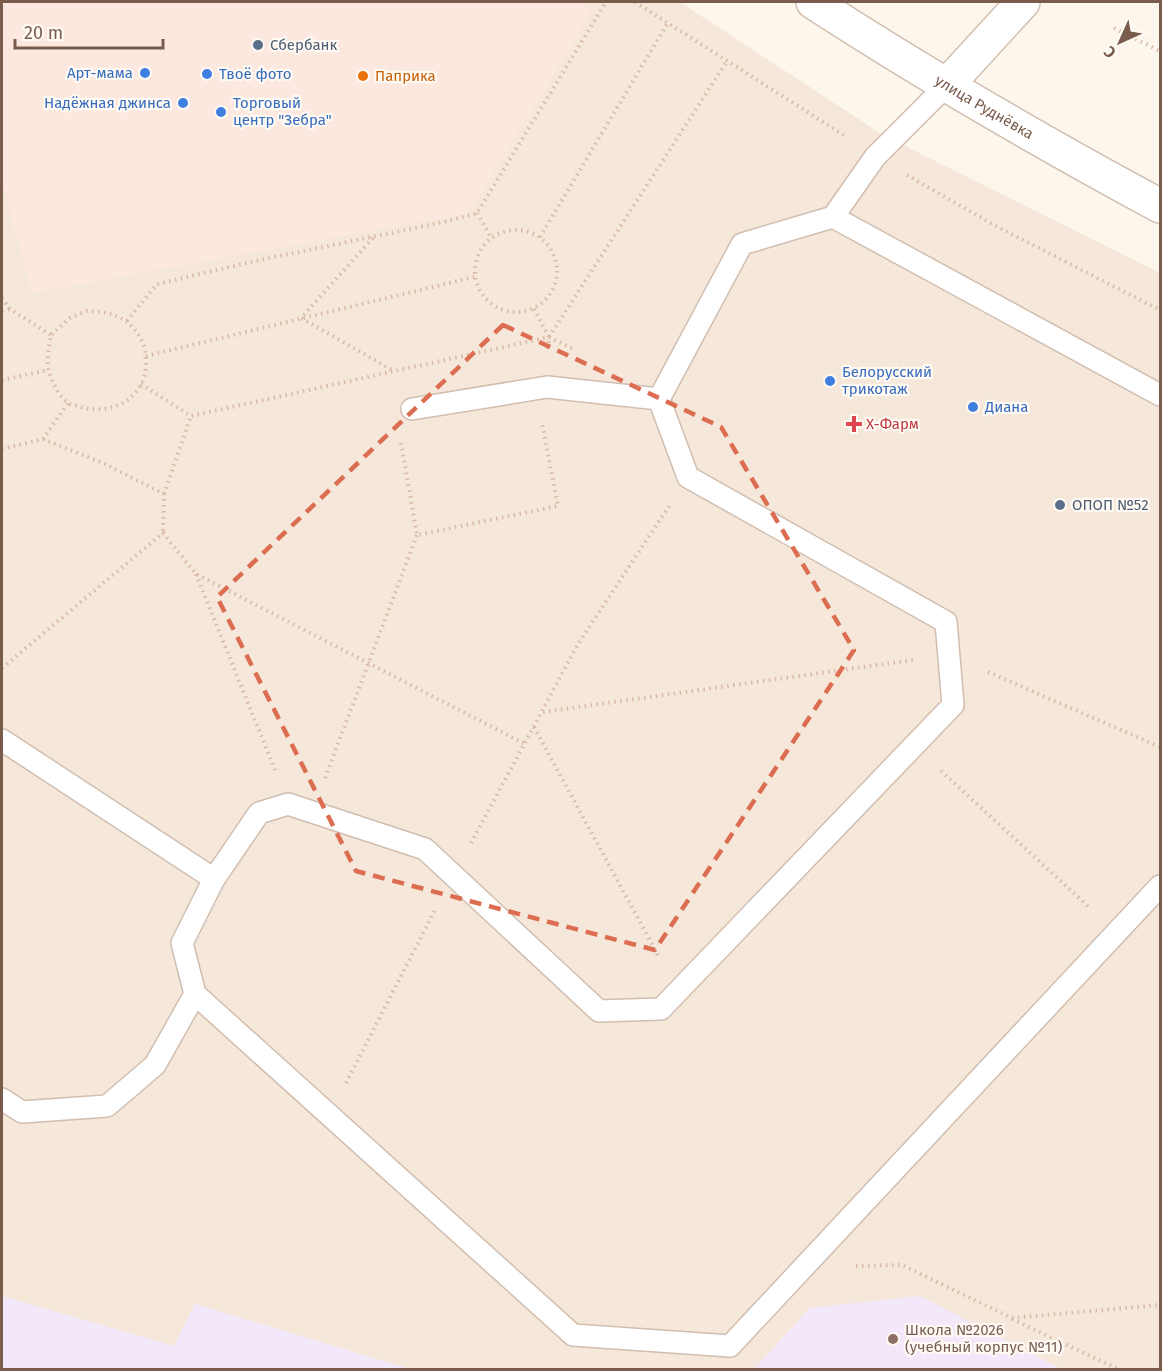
<svg xmlns="http://www.w3.org/2000/svg" width="1162" height="1371" viewBox="0 0 1162 1371" font-family="'Fira Sans',sans-serif">
<style>
.residential{fill:#f5e8da}
.commercial{fill:#fde8e0}
.education{fill:#f3e8fa}
.lines{fill:none;stroke-linecap:round;stroke-linejoin:round}
.service-casing{stroke:#d1beb0;stroke-width:24}
.minor-casing{stroke:#d1beb0;stroke-width:36}
.tertiary-casing{stroke:#d1beb0;stroke-width:36}
.path{stroke:#d9b8a5;stroke-width:4;stroke-dasharray:1.5 4.5;stroke-linecap:butt}
.service{stroke:#fff;stroke-width:21}
.minor{stroke:#fff;stroke-width:33}
.tertiary{stroke:#fff;stroke-width:33}
.marked{fill:none;stroke:#dc6d51;stroke-width:4.5;stroke-dasharray:12 8;stroke-linejoin:round}
.service-dot{fill:#5c6f8a;stroke:#fffaf3;stroke-width:2}
.shop-dot{fill:#3f7fe0;stroke:#fffaf3;stroke-width:2}
.food-dot{fill:#e8710a;stroke:#fffaf3;stroke-width:2}
.health-dot{fill:#e0444e;stroke:#fffaf3;stroke-width:2}
.education-dot{fill:#8d6e63;stroke:#fffaf3;stroke-width:2}
.labels{text-anchor:middle;dominant-baseline:central;stroke-width:4.5;stroke-linejoin:round;paint-order:stroke}
.service-label{font-size:15px;fill:#4e5e75;stroke:#fffaf3;text-anchor:start}
.shop-label{font-size:15px;fill:#366cbe;stroke:#fffaf3;text-anchor:start}
.food-label{font-size:15px;fill:#c56008;stroke:#fffaf3;text-anchor:start}
.street-label{font-size:15px;fill:#7a5c4d;stroke:#fffaf3}
.health-label{font-size:15px;fill:#be3a42;stroke:#fffaf3;text-anchor:start}
.education-label{font-size:15px;fill:#785e54;stroke:#fffaf3;text-anchor:start}
</style>
<rect width="100%" height="100%" fill="#fdf6ec"/>
<polygon class="residential" points="2,2 680,2 883,135 1160,273 1160,1369 2,1370"/>
<polygon class="commercial" points="2,2 577,2 592,12 468,213 32,293 2,181"/>
<g class="education">
<polygon points="2,1296 174,1346 195,1304 410,1369 2,1369"/>
<polygon points="920,1296 1061,1369 754,1369 810,1308"/>
</g>
<g class="lines">
<g class="service-casing">
<g id="service">
<polyline points="833,217 1160,395"/>
<polyline points="412,409 547,387 659,399"/>
<polyline points="2,740 214,879 259,813 288,804 425,849 599,1011 661,1009 953,705 946,622 688,477 659,399 742,244 833,217 875,157 947,85"/>
<polyline points="195,994 573,1335 730,1346 1160,886"/>
<polyline points="2,1099 22,1112 107,1106 155,1065 195,994 182,943 214,879"/>
</g>
</g>
<g class="minor-casing">
<polyline id="minor" points="947,85 1023,2"/>
</g>
<g class="tertiary-casing">
<g id="tertiary">
<path id="s1" d="M813 2C925 75 1042 142 1160 206"/>
</g>
</g>
<g class="path">
<polyline points="635,2 845,136"/>
<polyline points="1114,28 1160,51"/>
<polyline points="907,175 994,225 1160,310"/>
<polyline points="477,213 491,237"/>
<circle cx="516" cy="271" r="41"/>
<polyline points="540,237 667,24"/>
<polyline points="373,238 301,318 394,371"/>
<polyline points="2,298 10,309 51,335"/>
<polyline points="534,309 549,337 547,352"/>
<polyline points="2,311 10,309"/>
<path d="M86 311C109 311 127 316 140 337 144 344 146 354 146 363 146 398 112 416 81 407 77 405 71 405 68 403 59 396 52 382 49 372 46 361 49 346 51 335L70 318Z"/>
<polyline points="127,321 157,284 260,260 444,222 477,213 606,2"/>
<polyline points="549,337 575,350"/>
<polyline points="146,356 474,277"/>
<polyline points="2,380 48,370"/>
<polyline points="141,384 191,416 549,337 727,61"/>
<polyline points="43,439 105,464 164,494 163,533"/>
<polyline points="401,443 417,535 558,506 542,424"/>
<polyline points="2,449 43,439 68,403"/>
<polyline points="164,494 191,416"/>
<polyline points="196,574 275,770"/>
<polyline points="2,668 163,533 196,574 525,744"/>
<polyline points="988,672 1160,747"/>
<polyline points="543,712 913,660"/>
<polyline points="534,727 659,957"/>
<polyline points="941,771 1090,908"/>
<polyline points="325,778 417,535"/>
<polyline points="471,843 578,644 669,506"/>
<polyline points="346,1083 436,908"/>
<polyline points="856,1266 902,1265 1012,1318 1160,1305"/>
<polyline points="1012,1319 1120,1370"/>
</g>
<use href="#service" class="service"/>
<use href="#minor" class="minor"/>
<use href="#tertiary" class="tertiary"/>
</g>
<path class="marked" d="M503 325 721 427 854 650 655 950 356 871 217 597Z"/>
<g class="service-dot">
<circle cx="258" cy="45" r="6"/>
<circle cx="1060" cy="505" r="6"/>
</g>
<g class="shop-dot">
<circle cx="145" cy="73" r="6"/>
<circle cx="207" cy="74" r="6"/>
<circle cx="183" cy="103" r="6"/>
<circle cx="221" cy="112" r="6"/>
<circle cx="830" cy="381" r="6"/>
<circle cx="973" cy="407" r="6"/>
</g>
<circle class="food-dot" cx="363" cy="76" r="6"/>
<path class="health-dot" d="M851 415h6v6h6v6h-6v6h-6v-6h-6v-6h6z"/>
<circle class="education-dot" cx="893" cy="1339" r="6"/>
<g class="labels">
<g class="service-label">
<text x="270" y="45">Сбербанк</text>
<text x="1072" y="505">ОПОП №52</text>
</g>
<g class="shop-label">
<text x="133" y="73" text-anchor="end">Арт-мама</text>
<text x="219" y="74">Твоё фото</text>
<text x="171" y="103" text-anchor="end">Надёжная джинса</text>
<text x="233" y="103">Торговый<tspan x="233" dy="17">центр "Зебра"</tspan></text>
<text x="842" y="372">Белорусский<tspan x="842" dy="17">трикотаж</tspan></text>
<text x="985" y="407">Диана</text>
</g>
<g class="food-label">
<text x="375" y="76">Паприка</text>
</g>
<g class="street-label">
<text stroke="none"><textPath href="#s1" startOffset="201">улица Руднёвка</textPath></text>
</g>
<g class="health-label">
<text x="866" y="424">X-Фарм</text>
</g>
<g class="education-label">
<text x="905" y="1330">Школа №2026<tspan x="905" dy="17">(учебный корпус №11)</tspan></text>
</g>
</g>
<rect width="1162" height="1371" fill="none" stroke="#7a5c4d" stroke-width="6"/>
<g transform="translate(1120 42) rotate(225)" stroke="#fffaf3" stroke-width="4.5" paint-order="stroke">
<path d="M0-4.5L10 22L0 15L-10 22Z" fill="#7a5c4d"/>
<text y="-9" font-size="16" font-weight="bold" text-anchor="middle" fill="#7a5c4d">С</text>
</g>
<path d="M15 39v9h148v-9" fill="none" stroke="#7a5c4d" stroke-width="3"/>
<text x="24" y="39" font-size="18" fill="#7a5c4d" stroke="#fffaf3" stroke-width="4.5" paint-order="stroke">20 m</text>
</svg>
